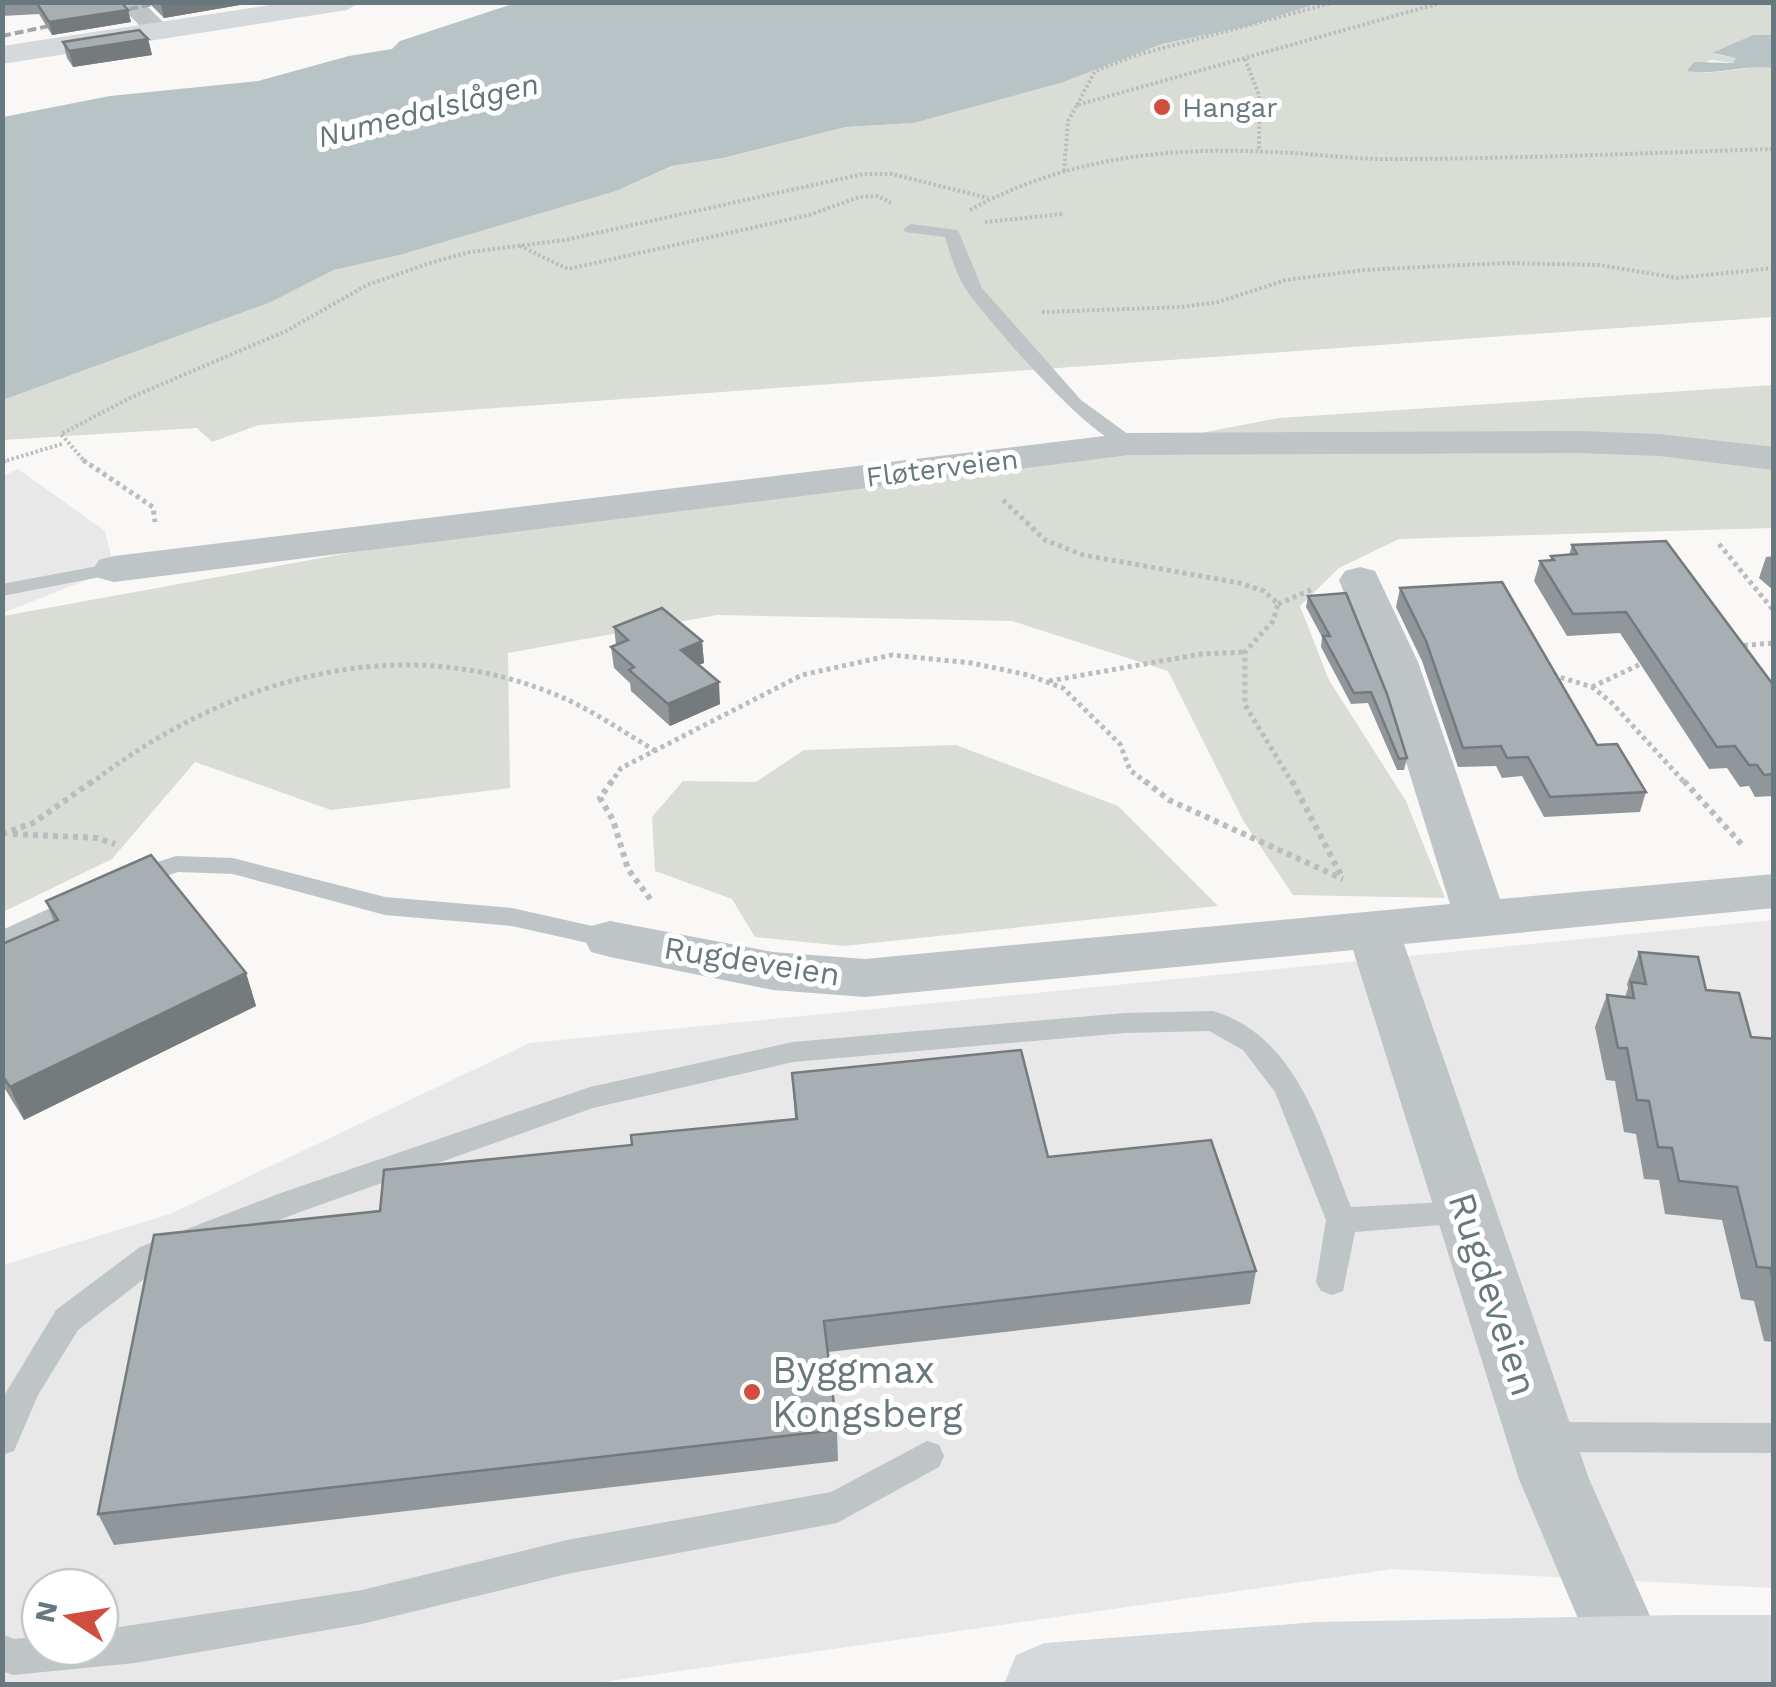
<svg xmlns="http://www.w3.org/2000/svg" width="1776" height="1687" viewBox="0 0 1776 1687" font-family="'Work Sans',sans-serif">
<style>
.built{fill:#e7e8e7;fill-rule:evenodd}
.green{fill:#daddd6}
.water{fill:#b7c3c5}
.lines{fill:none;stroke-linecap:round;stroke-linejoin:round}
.path-far2{stroke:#b9bdbe;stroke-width:4;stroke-dasharray:2.5 2.5;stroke-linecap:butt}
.path-far1{stroke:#b9bdbe;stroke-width:5;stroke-dasharray:4 4;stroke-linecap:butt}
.path{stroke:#b9bdbe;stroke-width:6;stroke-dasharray:5 5;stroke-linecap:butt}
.service{fill:#bfc4c6;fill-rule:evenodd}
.minor{fill:#bfc4c6;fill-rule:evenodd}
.secondary{fill:#d5d9db;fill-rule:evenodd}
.primary{fill:#d5d9db;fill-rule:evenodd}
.rail{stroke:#9fa7aa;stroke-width:4;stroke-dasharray:9 4;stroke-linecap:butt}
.wall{fill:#90969a}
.shaded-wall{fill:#757a7d}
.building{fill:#a7afb3;stroke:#757a7d;stroke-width:2.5}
.poi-dot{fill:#cf4e40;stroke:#fff;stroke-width:4}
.labels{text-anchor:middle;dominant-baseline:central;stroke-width:10;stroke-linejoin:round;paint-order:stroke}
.far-poi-label{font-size:28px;fill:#67787e;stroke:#fff;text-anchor:start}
.far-street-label{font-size:28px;fill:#67787e;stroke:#fff}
.far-water-label{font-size:30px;font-style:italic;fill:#627678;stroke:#fff}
.street-label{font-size:32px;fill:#67787e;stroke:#fff}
.near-street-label{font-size:38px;fill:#67787e;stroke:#fff}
.near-poi-label{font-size:38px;fill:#67787e;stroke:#fff;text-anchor:start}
</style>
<rect width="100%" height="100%" fill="#f9f8f7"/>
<g class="built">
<polygon points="18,469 105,531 114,569 3,613 3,476"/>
<path d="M1773 920V1588L1392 1569 589 1684H3V1265L170 1214 530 1043ZM40 1587H100V1647H40Z"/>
</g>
<g class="green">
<path d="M1319 3H1773V35H1753L1714 54 1737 58 1733 63 1711 60 1687 70C1716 78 1744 64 1773 68V317L259 425 212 442 197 428 3 440V400L271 302 334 270 400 255 616 191 673 166 723 158 846 127 914 123 1061 83 1162 44 1248 26Z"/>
<polygon points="1773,385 1773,528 1399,539 1339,568 1300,606 1329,680 1406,801 1445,898 1293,895 1244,822 1168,671 1012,621 717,615 508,653 510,788 331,810 195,762 112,859 3,912 3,616 453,534 1081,456 1279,418"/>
<polygon points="956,745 1118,806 1218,906 844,946 755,937 732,899 655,871 652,817 683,781 756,782 804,750"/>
</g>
<g class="water">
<polygon points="515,3 515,2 1319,3 1248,26 1162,44 1061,83 914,123 846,127 723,158 672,166 616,191 400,255 334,270 271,302 3,400 3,117 110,96 258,81 349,56 392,49 400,41"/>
<path d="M1753 35H1773V68C1744 64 1717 76 1687 71L1694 62 1733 63 1736 58 1712 53Z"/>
</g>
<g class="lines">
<g class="path-far2">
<polyline points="1245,59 1259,95 1259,151"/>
<polyline points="1077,105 1095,71 1137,55 1335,2"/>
<polyline points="1064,171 1068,121 1077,105 1444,2"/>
<path d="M970 210C1063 159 1167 146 1272 152 1310 153 1348 159 1386 159 1515 159 1645 153 1774 149"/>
<polyline points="985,222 1063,214"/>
<polyline points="520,246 568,269 809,215 859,197 878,196 891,203"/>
<polyline points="1042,312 1182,307 1218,302 1286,280 1364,270 1505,263 1600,265 1677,278 1774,268"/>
<polyline points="2,462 62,444"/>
<polyline points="86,463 61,434 132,397 286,331 367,285 433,262 470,252 565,240 863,174 892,174 988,198"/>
</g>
<g class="path-far1">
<polyline points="83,460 153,507 155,522"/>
<polyline points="2,462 7,460"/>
<polyline points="1003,500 1045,540 1083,555 1240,583 1264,591 1278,604 1273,621 1245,652 1245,705 1293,784"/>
<polyline points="1719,544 1774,611"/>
<polyline points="1278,604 1313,589"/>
<polyline points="1736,646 1774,643"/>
<polyline points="1553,675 1592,687 1612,703 1686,784"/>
<polyline points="1049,681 1201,654 1245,652"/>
<polyline points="1592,687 1645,662"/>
<path d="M90 784C221 683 389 629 549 692 587 706 621 731 656 751"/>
<polyline points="610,784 621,768 802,675 892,655 972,663 1028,675 1063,688 1120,744 1130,770 1148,784"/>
</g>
<g class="path">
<polyline points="612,781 600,798 613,820 628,869 651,900"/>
<polyline points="1145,781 1169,800 1343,879"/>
<polyline points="1292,781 1342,877"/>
<polyline points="1684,781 1744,847"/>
<polyline points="2,834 33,823 93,781"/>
<polyline points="13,834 97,838 115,844"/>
</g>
<g class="service">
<path d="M911 224 958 230 982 288 1081 400 1136 440V448C1101 455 992 324 969 294 957 277 951 257 945 237L905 232 903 229Z"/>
<polygon points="114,563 121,565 124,569 121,573 2,596 2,584"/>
<polygon points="176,856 233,858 385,897 512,908 610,930 619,933 623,939 619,945 610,948 512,926 385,915 233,874 178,872 129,889 116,880 120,874"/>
<polygon points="79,895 88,898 92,904 88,910 2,950 2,930"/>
<path d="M1213 1011C1299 1037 1321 1133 1351 1207L1466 1201 1477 1204 1481 1213 1477 1222 1355 1232 1343 1291 1332 1295 1321 1291 1316 1282 1326 1220 1275 1092 1243 1050 1209 1031 1125 1033 793 1062 593 1108 300 1212 162 1265 78 1330 38 1395 14 1451 2 1455V1399L56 1310 140 1247 278 1194 590 1087 793 1042 1125 1013Z"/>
<polygon points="1540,1422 1774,1423 1774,1453 1540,1452 1528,1448 1523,1437 1528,1426"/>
<polygon points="927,1441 939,1445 944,1456 939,1467 837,1523 567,1574 362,1624 135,1663 13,1675 2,1671 2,1634 14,1639 40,1636 40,1647 100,1647 100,1630 362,1590 567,1540 831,1492"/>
</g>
<g class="minor">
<polygon points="116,2 143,2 172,31 168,36 150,36"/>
<polygon points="1578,431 1659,434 1774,447 1774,470 1659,456 1578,453 1129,455 114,582 99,578 93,569 99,560 114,556 1129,433"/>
<path d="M1360 567 1375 571 1418 662 1500 899 1774 874V908L1404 944 1589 1479 1667 1654 1656 1680C1639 1687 1621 1687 1604 1680L1519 1479 1353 950 865 997 773 990 610 957 591 952 584 939 591 926 610 921 773 952 865 959 1450 904 1388 704 1339 580 1345 571Z"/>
</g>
<polygon class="secondary" points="290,2 360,2 347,10 2,64 2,46"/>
<polygon class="primary" points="1683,1615 1774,1615 1774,1684 1004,1684 1016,1655 1045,1643 1317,1622"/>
<polyline class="rail" points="2,36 162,2"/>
</g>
<g class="wall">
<polygon points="2,2 121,2 128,10 131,22 52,35 39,14 2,16"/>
<polygon points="148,2 257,2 164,18"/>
<polygon points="148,39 152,55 73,67 67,58 63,42"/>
<polygon points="1572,545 1774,686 1774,796 1755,797 1749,786 1740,787 1727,768 1709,769 1620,633 1567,636 1534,581 1540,561 1550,560 1551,556 1569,555"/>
<polygon points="1774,556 1774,591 1759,578 1766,557"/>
<polygon points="1400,588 1597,745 1646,792 1640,812 1544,817 1522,776 1502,778 1496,766 1458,767 1422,661 1396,607"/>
<polygon points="1346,593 1407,758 1404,770 1397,770 1368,703 1351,704 1321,647 1322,637 1306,607 1308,596"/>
<polygon points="614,627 702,641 704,663 698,665 720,704 670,726 631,691 630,683 614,668 611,647 616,645"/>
<polygon points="46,901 246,973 256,1006 24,1120 2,1084 2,944 54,922"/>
<polygon points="1639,952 1706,990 1751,1037 1774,1039 1774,1342 1764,1341 1754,1301 1741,1299 1722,1220 1665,1214 1659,1180 1644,1179 1636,1134 1624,1132 1615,1081 1606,1080 1595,1027 1607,995 1625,997 1628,988 1627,984"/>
<polygon points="792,1073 1048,1157 1256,1271 1250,1304 828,1352 837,1430 838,1461 114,1545 98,1514 380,1211 632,1145 795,1119"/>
</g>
<g class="shaded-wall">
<polygon points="175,2 257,2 164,18 161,5"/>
<polygon points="128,10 131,22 52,35 49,22"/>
<polygon points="148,39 152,55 73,67 69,51"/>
<polygon points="702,641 704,663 683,671 681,650"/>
<polygon points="719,682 720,704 670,726 668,704"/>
<polygon points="246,973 256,1006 24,1120 10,1087"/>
</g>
<g class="building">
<polygon points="36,2 121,2 128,10 49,22"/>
<polygon points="139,30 148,39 69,51 63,42"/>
<polygon points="1666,541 1774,686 1774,774 1764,775 1757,765 1749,765 1735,746 1717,747 1626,612 1573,614 1540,561 1554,560 1551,556 1577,554 1572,545"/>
<polygon points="1502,582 1597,745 1617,744 1646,792 1550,797 1528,757 1507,758 1501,746 1463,748 1426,641 1400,588"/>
<polygon points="1346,593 1387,694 1407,758 1399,759 1371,692 1354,693 1323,636 1330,636 1308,596"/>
<polygon points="662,608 702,641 681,650 719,682 668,704 629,670 634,667 611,647 628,640 614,627"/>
<polygon points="151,855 246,973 10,1087 2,1075 2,944 58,920 46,901"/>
<polygon points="1639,952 1698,957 1706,990 1739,993 1751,1037 1774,1039 1774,1283 1770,1268 1757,1267 1737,1187 1679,1181 1672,1148 1658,1147 1649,1101 1637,1100 1627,1048 1618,1048 1607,995 1634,998 1631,982 1646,984"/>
<polygon points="1021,1050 1048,1157 1211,1140 1256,1271 824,1321 837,1430 98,1514 154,1235 380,1211 384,1170 632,1145 631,1135 797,1119 792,1073"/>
</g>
<g class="poi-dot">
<circle cx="1162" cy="107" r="10"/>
<circle cx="752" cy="1392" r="10"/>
</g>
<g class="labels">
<g class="far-poi-label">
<text x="1182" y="107">Hangar</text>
</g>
<g class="far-street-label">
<text transform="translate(942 468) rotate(-7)">Fløterveien</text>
</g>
<g class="far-water-label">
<text transform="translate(428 110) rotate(-14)">Numedalslågen</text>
</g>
<g class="street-label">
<text transform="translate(752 961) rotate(9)">Rugdeveien</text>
</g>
<g class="near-street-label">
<text transform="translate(1493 1294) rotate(72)">Rugdeveien</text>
</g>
<g class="near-poi-label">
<text x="772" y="1370">Byggmax<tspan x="772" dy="44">Kongsberg</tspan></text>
</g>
</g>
<rect width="1776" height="1687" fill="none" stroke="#67787e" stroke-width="10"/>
<g transform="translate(70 1617) rotate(282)"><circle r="48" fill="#ffffff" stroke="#c2c9cb" stroke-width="2.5"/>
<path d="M0-8L18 38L0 25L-18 38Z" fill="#cf4e40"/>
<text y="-15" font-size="28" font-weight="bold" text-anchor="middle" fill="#67787e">N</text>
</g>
</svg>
